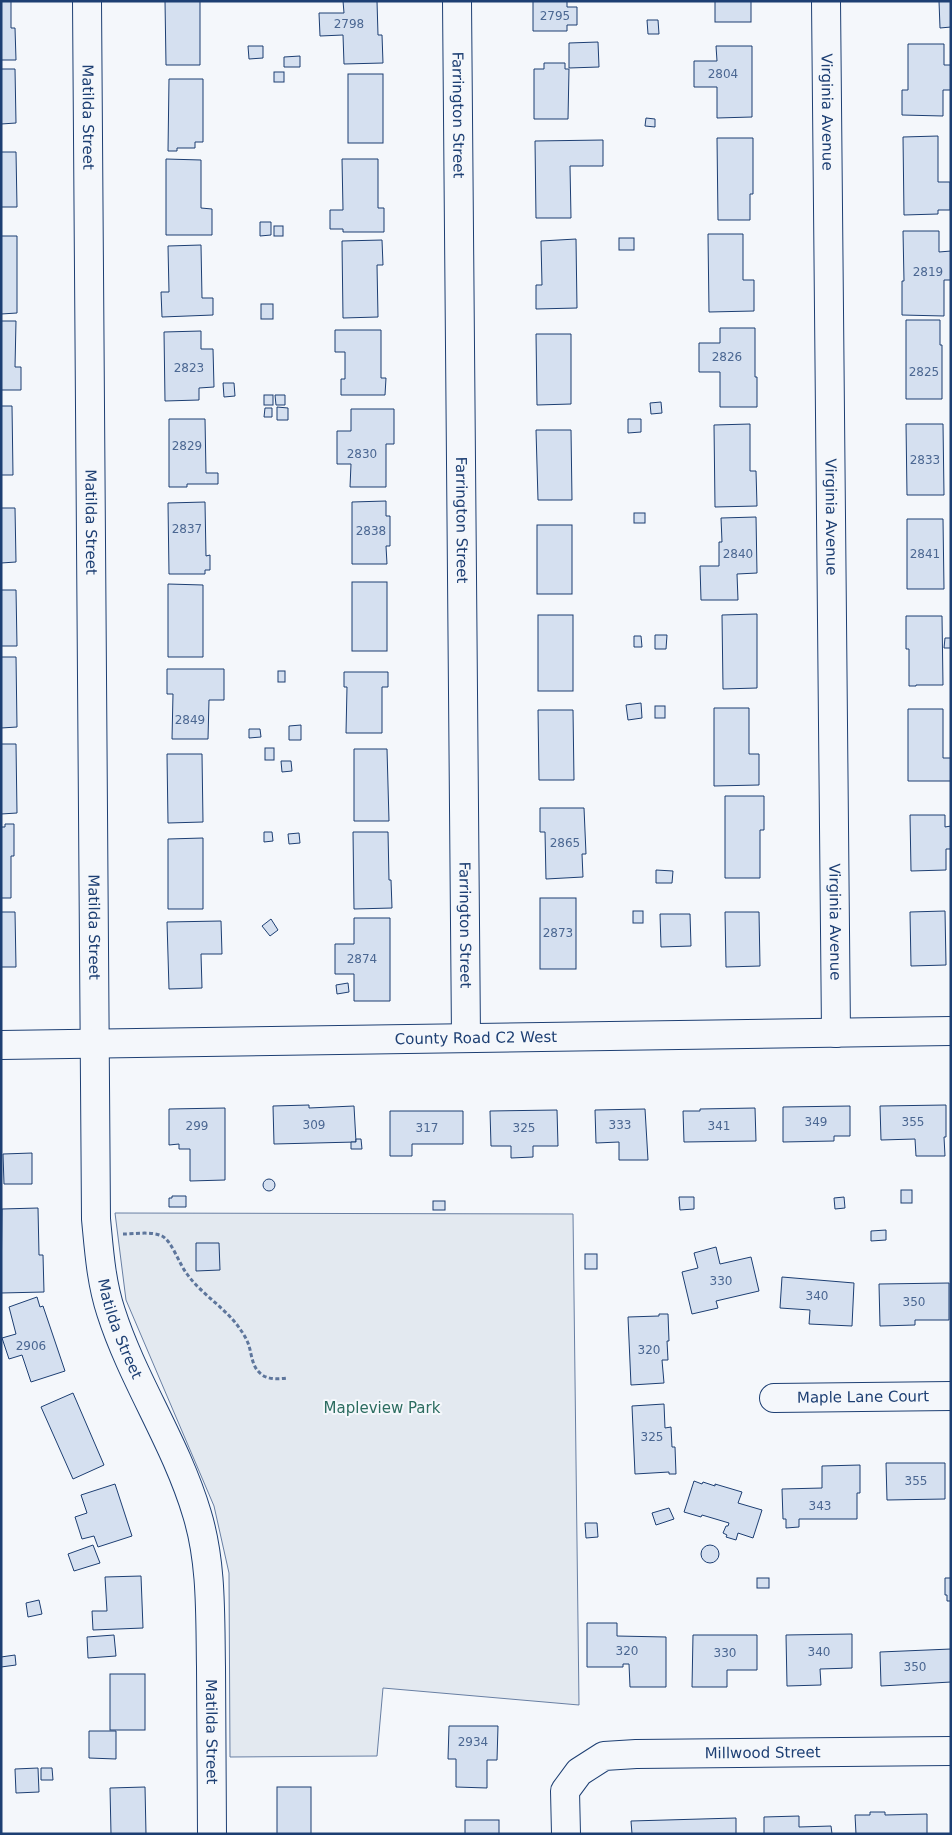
<svg xmlns="http://www.w3.org/2000/svg" width="952" height="1835" viewBox="0 0 952 1835" font-family="'DejaVu Sans',sans-serif">
<style>
.green{fill:#e3e9f0;stroke:#687fa3}
.building{fill:#d5e0f0;stroke:#1d3f73}
.lines{fill:none;stroke-linecap:round;stroke-linejoin:round}
.minor-casing{stroke:#1d3f73;stroke-width:30}
.path{stroke:#5e769c;stroke-width:3;stroke-dasharray:4 2.5;stroke-linecap:butt}
.minor{stroke:#f4f7fb;stroke-width:28}
.labels{text-anchor:middle;dominant-baseline:central;stroke-width:4;stroke-linejoin:round;paint-order:stroke}
.number-label{font-size:12px;fill:#4b6792}
.street-label{font-size:15px;fill:#1d3f73;stroke:#f4f7fb}
.park-label{font-size:15px;fill:#2c6c60;stroke:#f4f7fb}
</style>
<rect width="100%" height="100%" fill="#f4f7fb"/>
<polygon class="green" points="115,1213 573,1214 579,1705 383,1688 377,1756 230,1757 229,1573 214,1506 126,1300"/>
<g class="building">
<polygon points="1,1 11,1 11,28 15,28 16,60 1,60"/>
<polygon points="165,1 200,1 200,65 166,65"/>
<polygon points="343,1 377,1 378,35 382,35 383,63 344,64 343,35 320,36 319,13 344,13"/>
<polygon points="533,1 567,1 567,7 577,7 577,25 567,25 567,31 533,31"/>
<rect x="715" y="1" width="36" height="21"/>
<polygon points="939,1 951,1 951,27 940,28"/>
<polygon points="647,20 658,20 659,34 648,34"/>
<polygon points="598,42 599,67 569,68 569,43"/>
<polygon points="908,44 944,44 944,65 951,65 951,90 943,90 943,116 902,115 902,90 908,90"/>
<polygon points="248,46 263,46 263,58 249,59"/>
<polygon points="716,46 752,46 752,117 717,118 717,87 694,87 694,61 717,61"/>
<polygon points="300,56 300,67 284,67 284,57"/>
<polygon points="544,63 565,63 565,69 569,69 568,119 534,119 534,69 544,69"/>
<polygon points="1,69 15,69 16,123 1,124"/>
<rect x="274" y="72" width="10" height="10"/>
<rect x="348" y="74" width="35" height="69"/>
<polygon points="169,79 203,79 203,142 195,142 195,148 177,148 177,151 168,151"/>
<polygon points="646,118 655,119 655,127 645,126"/>
<polygon points="938,136 938,182 950,182 950,210 938,210 938,214 904,215 903,137"/>
<polygon points="717,138 753,138 753,194 750,194 750,220 718,220"/>
<polygon points="603,140 603,166 570,166 571,218 536,218 535,141"/>
<polygon points="1,152 16,152 17,207 1,207"/>
<polygon points="166,159 201,160 201,208 212,209 212,235 166,235"/>
<polygon points="342,159 378,159 378,208 384,208 384,232 343,232 343,229 330,229 330,210 343,210"/>
<polygon points="260,222 271,222 271,235 260,236"/>
<rect x="274" y="226" width="9" height="10"/>
<polygon points="903,231 939,231 939,252 951,251 951,280 944,280 944,316 902,315 902,281 904,281"/>
<polygon points="708,234 743,234 743,280 754,280 754,311 709,312"/>
<polygon points="1,236 17,236 17,313 1,314"/>
<rect x="619" y="238" width="15" height="12"/>
<polygon points="576,239 577,308 536,309 536,285 542,285 541,241"/>
<polygon points="382,240 383,265 377,265 378,317 343,318 342,241"/>
<polygon points="201,245 202,298 213,298 213,315 162,317 161,292 169,292 168,246"/>
<rect x="261" y="304" width="12" height="15"/>
<polygon points="906,320 940,320 940,345 942,345 942,399 906,399"/>
<polygon points="1,321 16,321 15,367 21,367 21,390 1,390"/>
<polygon points="720,328 755,328 755,377 757,377 757,407 720,407 720,372 699,372 699,343 720,343"/>
<polygon points="335,330 381,330 381,378 386,378 385,395 341,395 341,379 345,379 345,352 335,352"/>
<polygon points="201,331 201,349 213,349 214,387 199,388 199,400 165,401 164,332"/>
<polygon points="536,334 571,334 571,404 537,405"/>
<polygon points="223,383 234,383 235,396 224,397"/>
<rect x="264" y="395" width="9" height="10"/>
<polygon points="275,395 285,395 285,405 276,405"/>
<polygon points="661,402 662,413 651,414 650,403"/>
<polygon points="1,406 12,406 13,475 1,475"/>
<polygon points="277,407 288,408 288,420 277,420"/>
<polygon points="265,408 272,408 272,417 264,417"/>
<polygon points="351,409 394,409 394,444 386,444 386,487 350,487 351,464 337,464 337,431 351,431"/>
<polygon points="169,419 205,419 206,473 218,473 218,484 187,484 187,487 169,487"/>
<polygon points="628,419 641,419 641,432 628,433"/>
<polygon points="750,424 750,471 756,471 757,506 715,507 714,425"/>
<polygon points="906,424 943,424 944,495 907,495"/>
<polygon points="536,430 571,430 572,500 538,500"/>
<polygon points="386,501 386,516 390,516 390,546 386,546 387,564 352,564 352,502"/>
<polygon points="205,502 206,556 210,555 210,570 205,570 205,574 169,574 168,503"/>
<polygon points="1,508 15,508 16,562 1,563"/>
<rect x="634" y="513" width="11" height="10"/>
<polygon points="756,517 757,573 737,574 738,600 701,600 700,566 719,566 719,542 722,542 721,518"/>
<polygon points="907,519 943,519 944,589 907,589"/>
<rect x="537" y="525" width="35" height="69"/>
<rect x="352" y="582" width="35" height="69"/>
<polygon points="168,584 203,585 203,657 168,657"/>
<polygon points="1,590 16,590 17,646 1,646"/>
<polygon points="757,614 757,688 723,689 722,615"/>
<rect x="538" y="615" width="35" height="76"/>
<polygon points="906,616 942,616 943,685 916,685 916,686 909,686 909,649 906,649"/>
<polygon points="655,635 667,635 666,649 655,649"/>
<polygon points="634,636 641,636 642,647 634,647"/>
<polygon points="945,638 951,638 951,648 944,648"/>
<polygon points="1,657 16,657 17,727 1,728"/>
<polygon points="167,669 224,669 224,700 209,700 208,739 172,739 173,694 167,694"/>
<rect x="278" y="671" width="7" height="11"/>
<polygon points="344,672 388,672 388,687 382,687 382,733 346,733 347,687 344,687"/>
<polygon points="641,703 642,718 628,720 626,705"/>
<rect x="655" y="706" width="10" height="12"/>
<polygon points="714,708 749,708 749,754 759,754 759,785 714,786"/>
<polygon points="908,709 943,709 943,758 951,758 951,781 908,781"/>
<polygon points="538,710 573,710 574,780 539,780"/>
<polygon points="301,725 301,740 289,740 289,726"/>
<polygon points="249,729 260,729 261,737 249,738"/>
<polygon points="1,744 16,744 17,813 1,814"/>
<rect x="265" y="748" width="9" height="12"/>
<polygon points="354,749 387,749 389,821 354,821"/>
<polygon points="167,754 202,754 203,822 168,823"/>
<polygon points="281,761 291,761 292,771 282,772"/>
<polygon points="725,796 764,796 764,830 760,830 760,878 725,878"/>
<polygon points="540,808 584,808 586,854 582,854 583,877 546,879 545,832 540,832"/>
<polygon points="910,815 945,815 945,827 951,826 951,849 946,849 946,870 911,871"/>
<polygon points="5,824 14,824 14,856 11,856 11,898 1,898 1,827 5,827"/>
<polygon points="264,832 272,832 273,841 264,842"/>
<polygon points="353,832 388,832 389,880 391,880 392,908 354,909"/>
<polygon points="299,833 300,843 289,844 288,834"/>
<polygon points="203,838 203,909 168,909 168,839"/>
<polygon points="656,870 673,871 672,883 656,883"/>
<rect x="540" y="898" width="36" height="71"/>
<rect x="633" y="911" width="10" height="12"/>
<polygon points="945,911 946,965 911,966 910,912"/>
<polygon points="1,912 15,912 16,967 1,967"/>
<polygon points="725,912 759,912 760,966 726,967"/>
<polygon points="660,914 690,914 691,946 661,947"/>
<polygon points="354,918 390,918 390,1001 354,1001 354,974 335,974 335,944 354,944"/>
<polygon points="271,919 278,930 270,936 262,926"/>
<polygon points="221,921 222,954 201,954 202,988 169,989 167,922"/>
<polygon points="348,983 349,992 337,994 336,985"/>
<polygon points="309,1105 309,1108 354,1106 356,1142 274,1144 273,1106"/>
<polygon points="946,1105 946,1137 944,1137 945,1156 916,1156 915,1139 881,1140 880,1106"/>
<polygon points="850,1106 850,1136 834,1136 834,1141 783,1142 783,1107"/>
<polygon points="225,1108 225,1180 190,1181 190,1149 179,1149 179,1144 169,1145 169,1109"/>
<polygon points="755,1108 756,1141 684,1142 683,1111 700,1111 700,1109"/>
<polygon points="645,1109 648,1160 619,1160 619,1142 596,1143 595,1110"/>
<polygon points="557,1110 558,1146 533,1146 533,1157 511,1158 511,1146 491,1146 490,1111"/>
<polygon points="390,1111 463,1111 463,1144 412,1144 412,1156 390,1156"/>
<polygon points="356,1139 361,1139 362,1149 351,1149 351,1142 356,1142"/>
<polygon points="32,1153 32,1184 4,1184 3,1154"/>
<circle cx="269" cy="1185" r="6"/>
<rect x="901" y="1190" width="11" height="13"/>
<polygon points="172,1196 186,1196 186,1207 169,1207 169,1198 172,1198"/>
<polygon points="679,1197 694,1197 694,1209 680,1210"/>
<polygon points="844,1197 845,1208 835,1209 834,1198"/>
<rect x="433" y="1201" width="12" height="9"/>
<polygon points="38,1208 39,1255 43,1255 44,1292 1,1293 2,1209"/>
<polygon points="886,1230 886,1240 871,1241 871,1231"/>
<polygon points="196,1243 219,1243 220,1270 196,1271"/>
<polygon points="716,1247 720,1264 751,1257 759,1291 716,1301 718,1308 692,1314 682,1272 698,1268 694,1253"/>
<rect x="585" y="1254" width="12" height="15"/>
<polygon points="782,1277 854,1283 852,1326 809,1324 810,1310 780,1308"/>
<polygon points="949,1283 949,1320 915,1320 915,1325 880,1326 879,1284"/>
<polygon points="37,1297 40,1307 43,1306 65,1371 31,1382 22,1355 9,1359 2,1338 16,1334 9,1307"/>
<polygon points="659,1314 668,1314 669,1341 667,1341 668,1360 662,1360 664,1383 631,1385 628,1317 659,1316"/>
<polygon points="73,1393 104,1465 73,1479 41,1407"/>
<polygon points="664,1404 665,1428 671,1427 672,1447 675,1447 676,1474 669,1474 669,1472 635,1474 632,1406"/>
<polygon points="886,1463 945,1463 945,1499 887,1500"/>
<polygon points="860,1465 860,1493 857,1493 857,1519 799,1519 799,1527 786,1528 786,1519 783,1519 782,1489 822,1488 822,1466"/>
<polygon points="694,1481 702,1484 703,1482 715,1486 715,1484 742,1492 738,1503 762,1510 753,1538 738,1533 736,1540 726,1537 727,1535 723,1533 726,1526 728,1526 729,1523 702,1515 701,1517 684,1512"/>
<polygon points="115,1484 132,1536 98,1547 94,1536 82,1539 75,1517 87,1513 81,1495"/>
<polygon points="669,1508 674,1519 656,1525 652,1513"/>
<polygon points="585,1523 597,1523 598,1537 586,1538"/>
<circle cx="710" cy="1554" r="9"/>
<polygon points="93,1545 100,1563 74,1571 68,1554"/>
<polygon points="141,1576 143,1628 93,1630 92,1611 107,1611 105,1577"/>
<rect x="757" y="1578" width="12" height="10"/>
<polygon points="945,1578 951,1578 951,1601 947,1601 947,1595 945,1595"/>
<polygon points="39,1600 42,1614 28,1617 26,1603"/>
<polygon points="587,1623 617,1623 617,1636 666,1637 666,1687 630,1687 629,1664 623,1664 623,1667 587,1667"/>
<polygon points="852,1634 852,1668 820,1669 821,1685 787,1686 786,1635"/>
<polygon points="114,1635 116,1656 88,1658 87,1637"/>
<polygon points="693,1635 757,1635 757,1670 727,1670 727,1687 692,1687"/>
<polygon points="951,1649 951,1682 881,1686 880,1652"/>
<polygon points="15,1655 16,1665 1,1667 1,1657"/>
<rect x="110" y="1674" width="35" height="56"/>
<polygon points="449,1726 498,1726 497,1760 487,1760 487,1788 456,1787 456,1759 448,1759"/>
<polygon points="89,1731 116,1731 116,1759 89,1758"/>
<polygon points="38,1768 39,1792 16,1793 15,1769"/>
<polygon points="41,1768 52,1768 53,1780 41,1780"/>
<polygon points="145,1787 146,1834 111,1834 110,1788"/>
<rect x="277" y="1787" width="34" height="47"/>
<polygon points="870,1812 885,1812 885,1815 927,1814 927,1834 856,1834 855,1815 870,1815"/>
<polygon points="799,1816 799,1827 831,1826 832,1834 764,1834 764,1817"/>
<polygon points="736,1818 736,1834 632,1834 631,1821"/>
<rect x="465" y="1820" width="34" height="14"/>
</g>
<g class="lines">
<g class="minor-casing">
<g id="minor">
<path id="s1" d="M87 1 96 1219C99 1250 101 1282 111 1312 133 1381 176 1443 197 1514 212 1563 210 1616 211 1667 211 1723 212 1778 212 1834"/>
<path id="s2" d="M457 1 466 1038"/>
<path id="s3" d="M826 1 836 1033"/>
<path id="s4" d="M1 1045 951 1031"/>
<path id="s5" d="M774 1398 951 1396"/>
<path id="s6" d="M566 1834 565 1791 579 1772 604 1756 636 1754 951 1751"/>
</g>
</g>
<path class="path" d="M123 1234C135 1234 151 1231 162 1236 172 1241 179 1264 187 1274 202 1295 226 1308 240 1329 243 1333 246 1338 248 1343 252 1353 251 1366 261 1374 268 1380 279 1379 287 1378"/>
<use href="#minor" class="minor"/>
</g>
<g class="labels">
<g class="number-label">
<text x="555" y="16">2795</text>
<text x="349" y="24">2798</text>
<text x="723" y="74">2804</text>
<text x="928" y="272">2819</text>
<text x="727" y="357">2826</text>
<text x="189" y="368">2823</text>
<text x="924" y="372">2825</text>
<text x="187" y="446">2829</text>
<text x="362" y="454">2830</text>
<text x="925" y="460">2833</text>
<text x="187" y="529">2837</text>
<text x="371" y="531">2838</text>
<text x="738" y="554">2840</text>
<text x="925" y="554">2841</text>
<text x="190" y="720">2849</text>
<text x="565" y="843">2865</text>
<text x="558" y="933">2873</text>
<text x="362" y="959">2874</text>
<text x="816" y="1122">349</text>
<text x="913" y="1122">355</text>
<text x="314" y="1125">309</text>
<text x="620" y="1125">333</text>
<text x="197" y="1126">299</text>
<text x="719" y="1126">341</text>
<text x="427" y="1128">317</text>
<text x="524" y="1128">325</text>
<text x="721" y="1281">330</text>
<text x="817" y="1296">340</text>
<text x="914" y="1302">350</text>
<text x="31" y="1346">2906</text>
<text x="649" y="1350">320</text>
<text x="652" y="1437">325</text>
<text x="916" y="1481">355</text>
<text x="820" y="1506">343</text>
<text x="627" y="1651">320</text>
<text x="819" y="1652">340</text>
<text x="725" y="1653">330</text>
<text x="915" y="1667">350</text>
<text x="473" y="1742">2934</text>
</g>
<g class="street-label">
<text stroke="none"><textPath href="#s3" startOffset="111">Virginia Avenue</textPath></text>
<text stroke="none"><textPath href="#s2" startOffset="114">Farrington Street</textPath></text>
<text stroke="none"><textPath href="#s1" startOffset="116">Matilda Street</textPath></text>
<text stroke="none"><textPath href="#s3" startOffset="516">Virginia Avenue</textPath></text>
<text stroke="none"><textPath href="#s2" startOffset="519">Farrington Street</textPath></text>
<text stroke="none"><textPath href="#s1" startOffset="521">Matilda Street</textPath></text>
<text stroke="none"><textPath href="#s3" startOffset="921">Virginia Avenue</textPath></text>
<text stroke="none"><textPath href="#s2" startOffset="924">Farrington Street</textPath></text>
<text stroke="none"><textPath href="#s1" startOffset="926">Matilda Street</textPath></text>
<text stroke="none"><textPath href="#s4" startOffset="475">County Road C2 West</textPath></text>
<text stroke="none"><textPath href="#s1" startOffset="1331">Matilda Street</textPath></text>
<text stroke="none"><textPath href="#s5" startOffset="89">Maple Lane Court</textPath></text>
<text stroke="none"><textPath href="#s1" startOffset="1751">Matilda Street</textPath></text>
<text stroke="none"><textPath href="#s6" startOffset="255">Millwood Street</textPath></text>
</g>
<g class="park-label">
<text x="382" y="1408">Mapleview Park</text>
</g>
</g>
<rect width="952" height="1835" fill="none" stroke="#1d3f73" stroke-width="5"/>
</svg>
